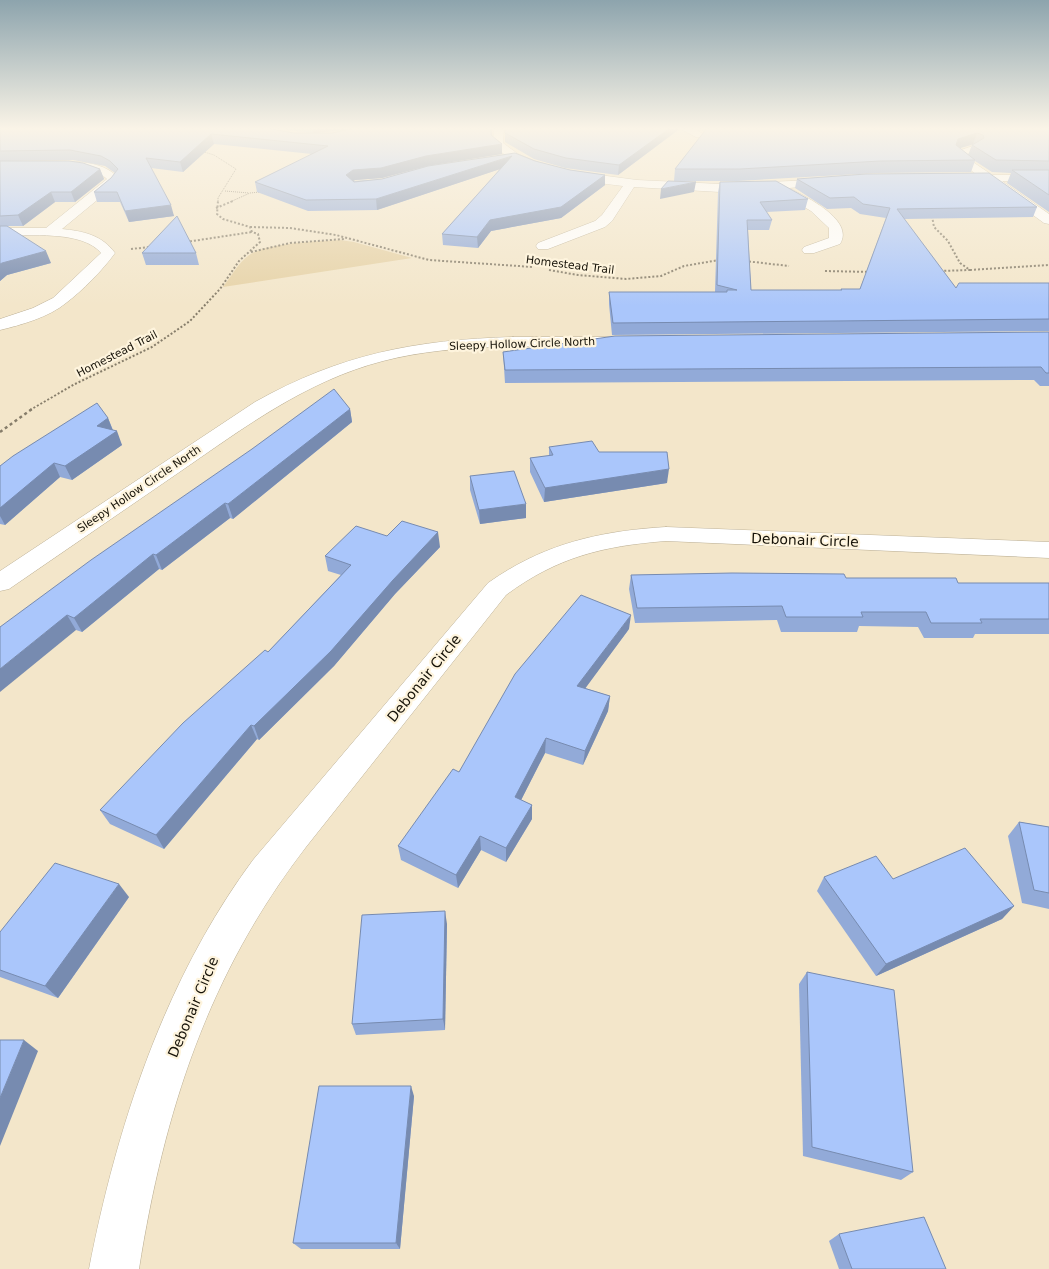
<svg xmlns="http://www.w3.org/2000/svg" width="1049" height="1269" viewBox="0 0 1049 1269" font-family="'DejaVu Sans',sans-serif">
<style>
.green{fill:#e6d2a7}
.lines{fill:none;stroke-linecap:round;stroke-linejoin:round}
.minor-casing{stroke:#bcb096;stroke-width:1}
.path-far2{stroke:#867d6a;stroke-width:1;stroke-dasharray:1 1;stroke-linecap:butt}
.path-far1{stroke:#867d6a;stroke-width:2;stroke-dasharray:2 2;stroke-linecap:butt}
.path{stroke:#867d6a;stroke-width:2.5;stroke-dasharray:3 3;stroke-linecap:butt}
.minor{fill:#fff;fill-rule:evenodd}
.wall{fill:#92aad8;fill-rule:evenodd}
.shaded-wall{fill:#778bb0}
.building{fill:#aac6fb;stroke:#778bb0}
.labels{text-anchor:middle;dominant-baseline:central;stroke-width:4.5;stroke-linejoin:round;paint-order:stroke}
.far-street-label{font-size:11px;fill:#161208;stroke:#fef4dd}
.street-label{font-size:14px;fill:#161208;stroke:#fef4dd}
</style>
<rect width="100%" height="100%" fill="#f3e6ca"/>
<path class="green" d="M340 240 354 242 412 258 223 287C231 277 238 263 248 256 264 243 319 241 340 240Z"/>
<g class="lines">
<g class="minor-casing">
<g id="minor">
<path d="M494 128H504L503 143 518 154 542 164 569 171 637 180 720 184 838 179 840 181 838 183 834 184 789 188C806 197 855 220 840 244L814 253H804L802 250 804 247 829 238V228L811 211 774 189 720 192 634 187 612 221 605 227 548 249H538L536 246 538 243 595 221 602 215 623 186C585 181 519 175 493 144Z"/>
<polygon points="679,128 693,128 705,135 704,137 696,137"/>
<polygon points="973,146 977,147 978,149 964,156 992,175 1049,175 1049,181 1002,181 1049,214 1049,224 1044,223 986,181 955,180 953,178 955,176 977,175 954,157 955,152"/>
<path d="M43 161C66 162 103 158 119 179L113 187 62 229C83 231 102 235 115 253 102 271 83 290 66 303 49 317 21 325 0 330V319L33 308 53 298 101 253C82 230 28 236 0 236V228H46L107 179C92 163 22 168 0 169V163Z"/>
<path d="M513 337H613L619 338 622 342 619 346 613 347C537 347 457 342 383 361 306 381 245 427 181 471 124 510 66 550 9 589L0 591V571L255 402C341 354 415 340 513 337Z"/>
<path d="M666 527 1049 542V558L666 541C603 546 557 557 506 595L306 847C208 974 164 1112 139 1269H89C117 1125 165 979 253 860L488 583C543 544 599 531 666 527Z"/>
</g>
</g>
<g class="path-far2">
<polyline points="201,151 214,155 236,169 218,198 218,202"/>
<polyline points="225,191 249,193"/>
<polyline points="230,202 250,193 260,192"/>
</g>
<g class="path-far1">
<polyline points="216,208 233,201"/>
<polyline points="932,216 934,227 948,241 960,263 970,270 939,271"/>
<polyline points="250,227 290,228 336,235 429,260 533,267"/>
<polyline points="186,242 252,232"/>
<polyline points="131,249 150,247"/>
<polyline points="251,252 290,243 344,239"/>
<polyline points="745,261 789,266"/>
<polyline points="549,270 578,275 626,279 661,276 684,266 719,260"/>
<polyline points="970,270 1049,265"/>
<polyline points="825,271 871,272"/>
<polyline points="30,410 75,384 152,347 190,321 220,289 239,261 260,242 258,234 252,232 250,227 223,219 217,214 218,201"/>
</g>
<polyline class="path" points="0,432 32,409"/>
<use href="#minor" class="minor"/>
</g>
<g class="wall">
<path d="M0 128 277 130 294 133H310L275 128H492V135L502 154 432 165 535 161 570 170 605 175V185L561 218 491 231 478 248 443 245 442 234 500 169 377 210 308 211 257 192 255 182 312 154 214 144 183 172 151 168 174 216 129 222 120 202H97L94 192 111 178 115 173 105 166 73 160 7 161 100 169 104 179 75 202H55L23 226H7L51 263 7 275 0 281ZM348 130 332 133H317ZM427 166 382 179 353 181 355 180 382 178Z"/>
<polygon points="505,128 679,128 678,130 618,175 565,168 534,159 505,142"/>
<path d="M707 128H1049V212L1007 183 1011 173 992 172 975 161 971 172 877 173 738 181H674L675 169ZM972 145 968 155 960 148Z"/>
<polygon points="797,179 1037,207 1033,217 904,219 956,288 1049,283 1049,331 612,335 609,304 609,292 715,292 718,192 720,182 808,199 805,210 766,212 772,220 769,230 748,230 751,290 840,290 841,289 860,289 886,218 860,214 851,208 827,209 795,188"/>
<polygon points="142,253 196,253 199,265 146,265"/>
<polygon points="1049,332 1049,386 1040,386 1034,380 505,383 503,352"/>
<polygon points="350,409 352,422 233,519 230,518 162,570 159,569 82,632 76,630 0,627"/>
<polygon points="108,418 113,430 122,445 72,480 60,477 5,525 0,524 0,466"/>
<polygon points="549,447 599,452 667,483 544,502 530,472 530,458 549,456"/>
<polygon points="470,476 526,518 480,524 470,490"/>
<polygon points="387,536 440,547 395,594 334,666 259,740 257,739 164,849 110,824 100,810 268,652 341,575 328,571 325,556"/>
<polygon points="631,575 958,583 1049,583 1049,634 975,634 973,638 924,638 918,627 859,626 857,632 781,632 777,620 635,623 629,589"/>
<polygon points="629,629 585,688 610,696 608,711 583,765 545,753 521,800 532,805 532,819 506,862 481,850 458,888 401,860 398,846 459,772"/>
<polygon points="1019,822 1049,827 1049,909 1022,903 1008,836"/>
<polygon points="824,877 893,879 1014,906 1002,919 876,976 817,891"/>
<polygon points="129,897 58,998 0,977 0,932"/>
<polygon points="447,924 445,1030 356,1035 352,1024"/>
<polygon points="807,972 913,1172 901,1180 803,1156 799,984"/>
<polygon points="414,1096 400,1249 301,1249 293,1243"/>
<polygon points="839,1234 946,1269 839,1269 829,1241"/>
</g>
<g class="shaded-wall">
<polygon points="312,128 362,128 313,133"/>
<polygon points="670,128 679,128 678,130 618,175 619,165"/>
<polygon points="977,133 973,144 954,150 958,139"/>
<polygon points="211,134 214,144 183,172 180,162"/>
<polygon points="502,144 502,154 427,166 382,178 355,180 347,185 346,175 353,170 426,156"/>
<polygon points="512,156 512,165 377,210 376,199"/>
<polygon points="100,169 104,179 75,202 71,192"/>
<polygon points="605,175 605,185 561,218 491,231 478,248 477,237 490,220"/>
<polygon points="696,182 694,192 660,199 661,189"/>
<polygon points="51,192 55,202 23,226 18,215"/>
<polygon points="171,205 174,216 129,222 125,211"/>
<polygon points="46,251 51,263 7,275 0,281 0,264 2,263"/>
<polygon points="350,409 352,422 233,519 228,504"/>
<polygon points="108,418 113,431 117,431 122,445 72,480 65,466 97,426"/>
<polygon points="54,463 60,477 5,525 0,516 0,508"/>
<polygon points="669,469 667,483 544,502 545,488"/>
<polygon points="225,503 230,518 162,570 156,555"/>
<polygon points="526,504 526,518 480,524 479,510"/>
<polygon points="438,532 440,547 395,594 334,666 259,740 254,726"/>
<polygon points="153,554 159,569 82,632 74,618"/>
<polygon points="67,615 76,630 0,692 0,669"/>
<polygon points="631,615 629,629 576,701 577,686"/>
<polygon points="610,696 608,711 583,765 585,751"/>
<polygon points="251,725 257,739 164,849 156,835"/>
<polygon points="546,738 545,753 515,812 515,797"/>
<polygon points="532,805 532,819 506,862 506,848"/>
<polygon points="480,836 481,850 458,888 456,875"/>
<polygon points="119,884 129,897 58,998 45,986"/>
<polygon points="1014,906 1002,919 876,976 886,964"/>
<polygon points="445,911 447,924 445,1030 443,1019"/>
<polygon points="24,1040 38,1051 0,1146 0,1098"/>
<polygon points="411,1086 414,1096 400,1249 396,1243"/>
</g>
<g class="building">
<polygon points="0,128 268,128 277,130 294,133 332,133 355,128 491,128 491,135 502,144 426,156 381,168 353,170 346,175 354,182 382,179 428,166 515,153 535,161 570,170 605,175 561,207 490,220 477,237 442,234 512,156 376,199 306,200 255,182 328,146 211,134 180,162 146,158 171,205 125,211 117,192 94,192 111,178 118,169 110,161 101,156 70,150 0,151"/>
<polygon points="505,128 670,128 619,165 566,158 534,149 505,133"/>
<polygon points="707,128 1049,128 1049,161 996,160 972,145 984,138 983,135 977,133 958,139 956,145 975,160 880,161 740,169 675,169"/>
<polygon points="0,161 69,161 83,163 100,169 71,192 51,192 18,215 0,216"/>
<polygon points="1012,170 1049,170 1049,195"/>
<polygon points="989,173 1037,207 897,209 956,288 959,283 1049,283 1049,319 613,323 609,292 727,292 727,290 737,290 717,285 720,182 776,181 808,199 760,202 772,220 747,220 751,290 842,290 841,289 860,289 890,208 863,204 854,197 830,198 797,179 866,174"/>
<polygon points="668,181 696,182 661,189"/>
<polygon points="177,216 196,253 142,253"/>
<polygon points="0,226 7,226 46,251 2,263 0,264"/>
<polygon points="1049,332 1049,373 1046,373 1041,367 505,370 503,352 615,336"/>
<polygon points="334,389 350,409 228,504 225,503 156,555 153,554 74,618 67,615 0,669 0,627 91,560 252,449"/>
<polygon points="97,403 108,418 97,426 117,431 65,466 54,463 0,508 0,466 13,456"/>
<polygon points="592,441 599,452 667,452 669,469 545,488 530,458 553,455 549,447"/>
<polygon points="514,471 526,504 479,510 470,476"/>
<polygon points="402,521 438,532 393,580 331,651 254,726 251,725 156,835 100,810 183,723 265,650 268,652 351,565 325,556 356,526 387,536"/>
<polygon points="732,573 844,574 846,578 956,578 958,583 1049,583 1049,619 980,619 982,623 931,623 926,612 861,612 863,617 786,617 782,606 637,608 631,575"/>
<polygon points="581,595 631,615 577,686 610,696 585,751 546,738 515,797 532,805 506,848 480,836 456,875 398,846 453,769 459,772 515,674"/>
<polygon points="1019,822 1049,827 1049,893 1034,890"/>
<polygon points="965,848 1014,906 886,964 824,877 876,856 893,879"/>
<polygon points="55,863 119,884 45,986 0,970 0,932"/>
<polygon points="445,911 443,1019 352,1024 362,915"/>
<polygon points="807,972 894,990 913,1172 812,1147"/>
<polygon points="0,1040 24,1040 0,1098"/>
<polygon points="319,1086 411,1086 396,1243 293,1243"/>
<polygon points="924,1217 946,1269 852,1269 839,1234"/>
</g>
<linearGradient id="sky" x2="0" y2="1"><stop stop-color="#8da4ad"/><stop offset="0.42" stop-color="#faf4e7"/><stop offset="1" stop-color="#faf4e7" stop-opacity="0"/></linearGradient>
<rect width="1049" height="306" fill="url(#sky)"/>
<g class="labels">
<g class="far-street-label">
<text transform="translate(570 265) rotate(7)">Homestead Trail</text>
<text transform="translate(522 344) rotate(-2)">Sleepy Hollow Circle North</text>
<text transform="translate(117 354) rotate(-27)">Homestead Trail</text>
<text transform="translate(139 489) rotate(-34)">Sleepy Hollow Circle North</text>
</g>
<g class="street-label">
<text transform="translate(805 540) rotate(2)">Debonair Circle</text>
<text transform="translate(424 678) rotate(-51)">Debonair Circle</text>
<text transform="translate(193 1007) rotate(-67)">Debonair Circle</text>
</g>
</g>
</svg>
